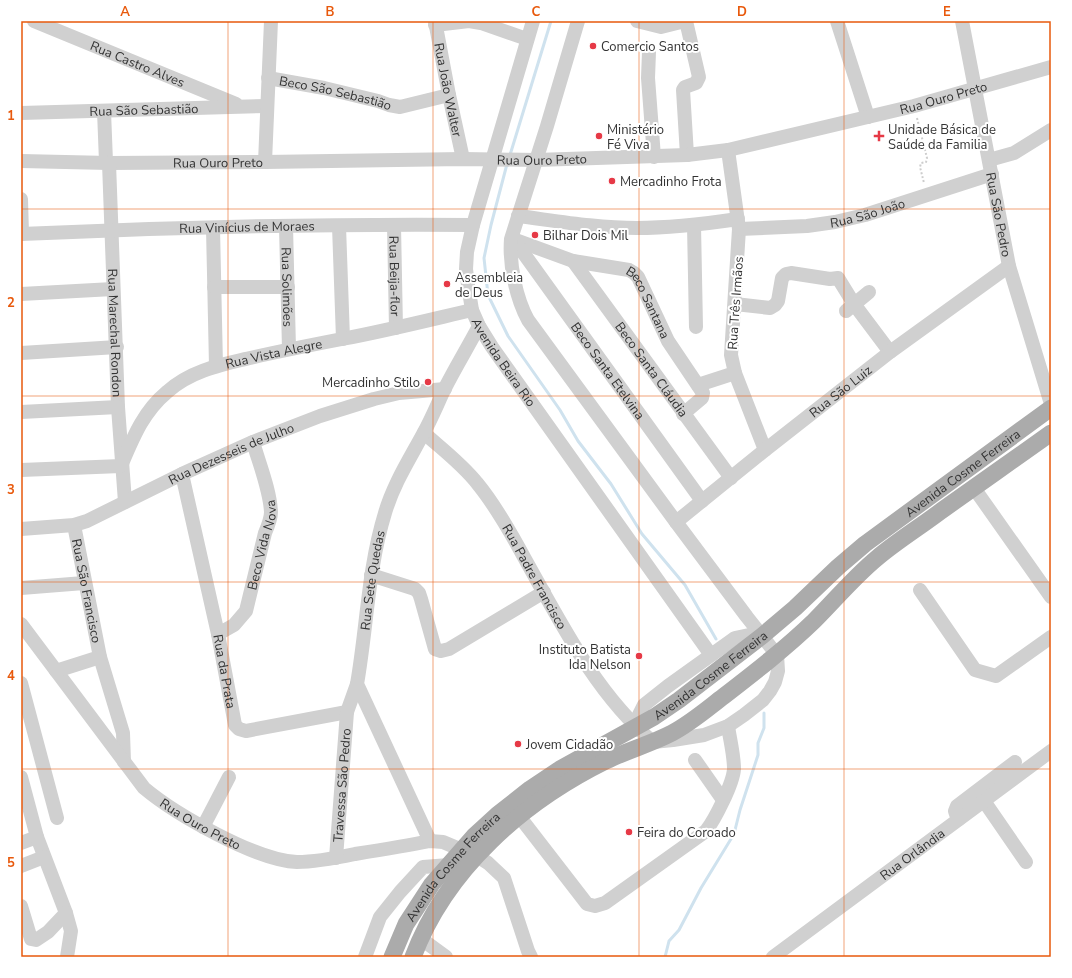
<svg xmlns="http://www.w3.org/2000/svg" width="1072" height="978" viewBox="0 0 1072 978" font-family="'Nunito Sans',sans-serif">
<rect width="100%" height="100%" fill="#fff"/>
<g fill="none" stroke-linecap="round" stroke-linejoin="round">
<g stroke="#cfe2ee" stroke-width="3">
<path d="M510,155l41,-134"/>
<path d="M507,164l-16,61 -7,33 4,37 20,41 52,74 18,31 33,43 31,50 43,51 31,54"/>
<path d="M665,957l4,-16 10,-11 22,-42 33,-54 6,-24 18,-55v-12l6,-15v-15"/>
</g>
<path stroke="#cdcdcd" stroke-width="2" stroke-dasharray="2 2" stroke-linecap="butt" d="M917,118l10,40 -1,4 -5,1 -1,4 4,16"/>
<g stroke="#d0d0d0" stroke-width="14">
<path id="s1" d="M34,21l202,83"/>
<path id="s2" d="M435,21l14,74 14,64"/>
<path id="s3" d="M533,21l-60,204 -6,27 -1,17 2,16 4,25 7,16 13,21 219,308"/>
<path d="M637,21l24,6 24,-6"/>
<path d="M686,21l13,56 -3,6 -11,4 -2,3 4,65"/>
<path d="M837,21l31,96"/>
<path id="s4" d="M962,21l47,245 42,138"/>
<path d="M435,25l34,-4 12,2 46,16"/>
<path d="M649,52l-1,26 6,79"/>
<path id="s5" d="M268,78l56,10 54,13 11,4 11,2 49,-12"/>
<path d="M104,111l2,51"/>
<path id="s6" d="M21,113l246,-7"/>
<path d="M728,150l11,79 -8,126 4,18 30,77"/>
<path d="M989,160l25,-7 37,-23"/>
<path id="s7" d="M21,161l88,2 156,-1 198,-3 73,1 151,-5 41,-5 186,-44 137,-39"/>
<path d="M265,162l6,-141"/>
<path id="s8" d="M109,163l9,244 7,95"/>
<path d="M21,199l1,35"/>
<path d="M518,216c39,5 79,12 119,12 33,0 67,-4 101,-9"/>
<path id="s9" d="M394,225l2,103"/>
<path d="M694,225l2,102"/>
<path id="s10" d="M286,226l3,123"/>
<path d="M339,226l4,113"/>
<path d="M213,228l3,138"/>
<path id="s11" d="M739,229l68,-3 28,-4 30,-7 127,-41"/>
<path id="s12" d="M21,234c151,-7 302,-10 452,-9"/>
<path id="s13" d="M513,239l60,22 56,9 5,3 4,4 30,64 35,52 -1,5 -19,16"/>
<path id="s14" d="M514,240l188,261"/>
<path id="s15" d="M573,261l158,217"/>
<path d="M214,287h74"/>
<path d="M21,294l92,-5"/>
<path d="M735,304l35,4 5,-3 3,-4 4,-23 4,-4 5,-1 39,6 8,-1 16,26 36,48"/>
<path d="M846,311l23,-19"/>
<path d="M21,353l96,-6"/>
<path d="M698,385l37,-12"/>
<path d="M21,412l97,-5"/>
<path id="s16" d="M424,433c18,16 38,31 53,50 19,23 34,50 48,76 36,64 71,135 128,183l20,-2 31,-5 24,-9 16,-11 19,-15 7,-9 5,-9 3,-11 -1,-16 -30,-38 -71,-95 -148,-202c-12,-22 -19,-56 -17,-81l36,-113 31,-105"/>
<path id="s17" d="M21,470l100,-4c12,-28 22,-54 46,-74 23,-21 53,-27 83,-34 30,-7 61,-13 92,-19 43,-8 87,-19 130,-29"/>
<path id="s18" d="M182,474l36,160 17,91 4,4 7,2 101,-19 10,-28"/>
<path d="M974,488l77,109"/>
<path id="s19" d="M676,522l89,-72 125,-98 119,-86"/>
<path id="s20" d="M74,525l26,132 23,76 1,29"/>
<path id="s21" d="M21,529l53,-4 13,-4 95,-47 71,-32 67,-26 54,-17 25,-6 46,-4"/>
<path d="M371,575l44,14 4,4 2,6 14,50 6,2 8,-2 95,-57"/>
<path d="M21,588l63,-5"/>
<path d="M920,590l55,80 21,6 55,-39"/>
<path id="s22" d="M21,624l123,164c31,26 113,73 153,74 19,0 39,-4 58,-8 25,-4 50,-8 75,-13l13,1 19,8"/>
<path id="s23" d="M218,634l16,-9 12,-14 19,-78c3,-7 6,-14 6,-21 -1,-22 -12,-49 -18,-70"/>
<path d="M56,671l44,-14"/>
<path d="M21,683l36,135"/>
<path d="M635,728l3,-11 6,-12 24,-19 67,-48 14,-3 13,1"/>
<path d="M695,760l28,40"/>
<path d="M21,777l16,60 -16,6"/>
<path d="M984,801l42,61"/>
<path d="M519,816l68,88 8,2 10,-3 101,-72c9,-12 27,-47 28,-62 0,-14 -4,-29 -6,-43"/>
<path d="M959,819l-3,-5 -1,-3 2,-5 58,-44"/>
<path d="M203,827l26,-50"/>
<path d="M37,837l29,76 5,18 -4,26"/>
<path id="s24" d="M430,841l-73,-157c10,-57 11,-116 28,-171 8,-28 24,-53 38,-79 8,-14 14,-29 21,-44 11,-22 24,-43 35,-64"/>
<path d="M477,856l11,7 16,15 24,73 3,6"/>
<path id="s25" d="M336,858l11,-146"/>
<path d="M21,866l23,-9"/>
<path d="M21,906l10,33 5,1 12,-8 18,-19"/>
<path d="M420,938l26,19"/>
<path d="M365,957l15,-40 20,-25 23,-25 26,-2"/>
<path id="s26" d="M773,957l278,-206"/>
</g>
<g stroke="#ababab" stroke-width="17">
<path id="s27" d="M392,957l14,-33 26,-40 42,-48 23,-21 33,-26 30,-20 94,-52 25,-17 83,-64 33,-28 43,-41 27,-23 186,-136"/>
<path d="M413,957c33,-88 110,-155 193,-196 22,-11 45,-17 66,-28 19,-10 35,-24 52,-37 31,-24 62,-48 90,-75 21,-21 40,-44 63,-63 20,-17 43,-31 64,-47 37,-26 73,-52 110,-78"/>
</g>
</g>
<path fill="none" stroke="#e8590c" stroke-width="1" stroke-opacity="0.55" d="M228,21v936M433,21v936M639,21v936M844,21v936M21,209h1030M21,396h1030M21,582h1030M21,769h1030"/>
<g fill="#e63946" stroke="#fff" stroke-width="1.5">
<circle cx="593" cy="46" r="4"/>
<circle cx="599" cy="136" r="4"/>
<path d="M877 130h4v4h4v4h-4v4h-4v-4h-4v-4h4z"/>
<circle cx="612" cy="181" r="4"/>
<circle cx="535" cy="235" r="4"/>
<circle cx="447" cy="284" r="4"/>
<circle cx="428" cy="382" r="4"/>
<circle cx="639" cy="656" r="4"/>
<circle cx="518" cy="744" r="4"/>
<circle cx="629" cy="832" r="4"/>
</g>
<g text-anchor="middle" stroke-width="4" stroke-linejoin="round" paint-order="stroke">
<g font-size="13" fill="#333" stroke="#fff" text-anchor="start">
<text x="601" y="51">Comercio Santos</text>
<text x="607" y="134">Ministério<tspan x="607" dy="15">Fé Viva</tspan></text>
<text x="888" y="134">Unidade Básica de<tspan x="888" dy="15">Saúde da Familia</tspan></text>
<text x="620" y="186">Mercadinho Frota</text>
<text x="543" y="240">Bilhar Dois Mil</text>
<text x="455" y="282">Assembleia<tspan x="455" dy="15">de Deus</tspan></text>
<text x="420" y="387" text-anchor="end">Mercadinho Stilo</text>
<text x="631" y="654" text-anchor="end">Instituto Batista<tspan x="631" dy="15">Ida Nelson</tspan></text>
<text x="526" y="749">Jovem Cidadão</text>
<text x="637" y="837">Feira do Coroado</text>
</g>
<g font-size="13" fill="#333" stroke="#fff">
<text dy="5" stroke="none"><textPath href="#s1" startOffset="112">Rua Castro Alves</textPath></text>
<text dy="5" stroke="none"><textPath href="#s2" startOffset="70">Rua João Walter</textPath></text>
<text dy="5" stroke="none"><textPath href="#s5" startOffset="69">Beco São Sebastião</textPath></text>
<text dy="5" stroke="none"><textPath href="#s7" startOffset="929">Rua Ouro Preto</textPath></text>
<text dy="5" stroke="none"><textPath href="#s6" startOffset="123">Rua São Sebastião</textPath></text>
<text dy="5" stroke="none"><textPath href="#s7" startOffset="521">Rua Ouro Preto</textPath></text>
<text dy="5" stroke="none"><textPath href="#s7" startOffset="197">Rua Ouro Preto</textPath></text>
<text dy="5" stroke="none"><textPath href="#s11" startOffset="130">Rua São João</textPath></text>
<text dy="5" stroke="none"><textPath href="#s4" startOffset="197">Rua São Pedro</textPath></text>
<text dy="5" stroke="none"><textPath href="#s12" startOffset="226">Rua Vinícius de Moraes</textPath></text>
<text dy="5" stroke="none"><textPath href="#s9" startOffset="51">Rua Beija-flor</textPath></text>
<text dy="5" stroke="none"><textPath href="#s10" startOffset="61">Rua Solimões</textPath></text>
<text transform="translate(735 303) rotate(-86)" y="5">Rua Três Irmãos</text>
<text dy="5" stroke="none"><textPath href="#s13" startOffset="159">Beco Santana</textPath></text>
<text dy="5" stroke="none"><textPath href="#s8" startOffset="170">Rua Marechal Rondon</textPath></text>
<text dy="5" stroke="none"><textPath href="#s17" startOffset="303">Rua Vista Alegre</textPath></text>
<text dy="5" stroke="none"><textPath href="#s3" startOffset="360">Avenida Beira Rio</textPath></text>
<text dy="5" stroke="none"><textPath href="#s14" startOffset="161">Beco Santa Etelvina</textPath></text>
<text dy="5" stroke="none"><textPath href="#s15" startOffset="134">Beco Santa Cláudia</textPath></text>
<text dy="5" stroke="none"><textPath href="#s19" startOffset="210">Rua São Luiz</textPath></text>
<text dy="5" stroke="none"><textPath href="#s21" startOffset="226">Rua Dezesseis de Julho</textPath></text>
<text dy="5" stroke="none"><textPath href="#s27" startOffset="758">Avenida Cosme Ferreira</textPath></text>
<text dy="5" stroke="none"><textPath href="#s23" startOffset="105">Beco Vida Nova</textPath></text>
<text dy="5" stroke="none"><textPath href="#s16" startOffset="183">Rua Padre Francisco</textPath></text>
<text dy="5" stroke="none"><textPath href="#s24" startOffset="278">Rua Sete Quedas</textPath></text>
<text dy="5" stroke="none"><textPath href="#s20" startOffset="67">Rua São Francisco</textPath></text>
<text dy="5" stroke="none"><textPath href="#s18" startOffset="202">Rua da Prata</textPath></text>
<text dy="5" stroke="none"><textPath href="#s27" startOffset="434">Avenida Cosme Ferreira</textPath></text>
<text dy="5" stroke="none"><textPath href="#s25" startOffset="73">Travessa São Pedro</textPath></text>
<text dy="5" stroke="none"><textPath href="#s22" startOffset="272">Rua Ouro Preto</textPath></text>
<text dy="5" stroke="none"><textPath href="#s26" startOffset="173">Rua Orlândia</textPath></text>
<text dy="5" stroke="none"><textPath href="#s27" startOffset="110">Avenida Cosme Ferreira</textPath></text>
</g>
</g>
<rect width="1072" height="978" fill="none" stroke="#ffffff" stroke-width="44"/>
<rect x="22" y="22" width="1028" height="934" fill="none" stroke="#e8590c" stroke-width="1.5"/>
<g font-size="13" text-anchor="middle" font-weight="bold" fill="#e8590c">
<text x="125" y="16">A</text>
<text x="330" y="16">B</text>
<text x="536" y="16">C</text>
<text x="742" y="16">D</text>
<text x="947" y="16">E</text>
<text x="11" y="120">1</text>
<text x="11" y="307">2</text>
<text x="11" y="494">3</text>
<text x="11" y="680">4</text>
<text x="11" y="867">5</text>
</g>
</svg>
